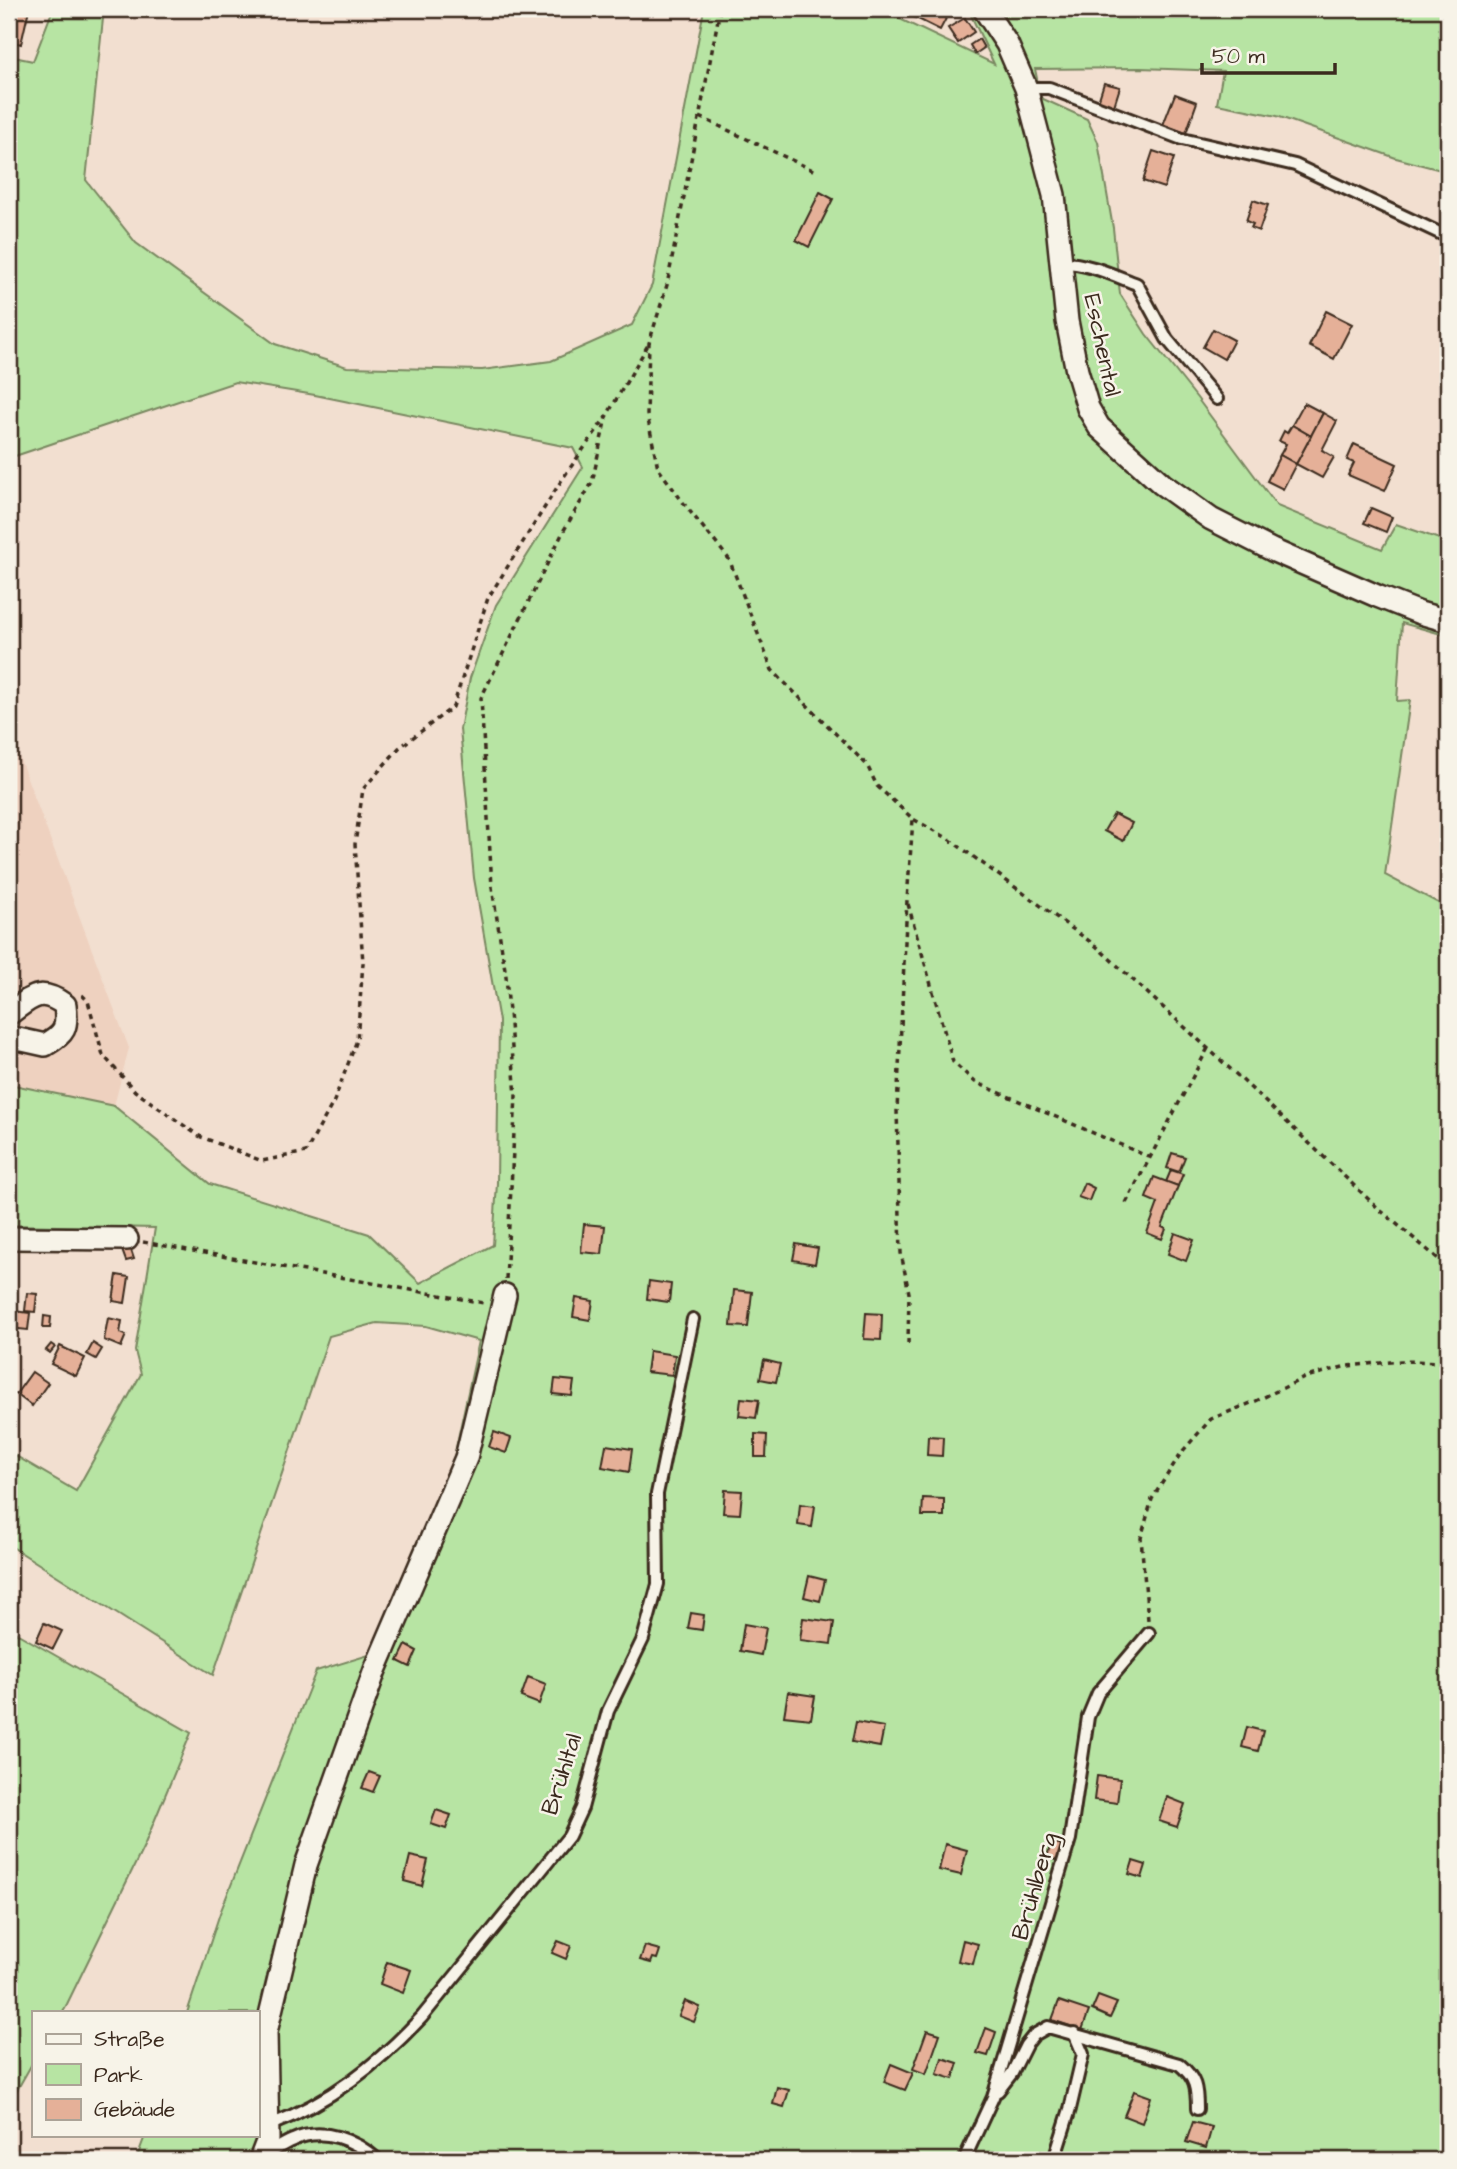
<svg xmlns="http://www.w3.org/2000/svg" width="1457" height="2169" viewBox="0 0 1457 2169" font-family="'Architects Daughter',sans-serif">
<rect width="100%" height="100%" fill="#f2dfd0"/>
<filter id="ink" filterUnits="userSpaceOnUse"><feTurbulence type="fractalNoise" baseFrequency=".0143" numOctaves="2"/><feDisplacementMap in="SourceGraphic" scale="14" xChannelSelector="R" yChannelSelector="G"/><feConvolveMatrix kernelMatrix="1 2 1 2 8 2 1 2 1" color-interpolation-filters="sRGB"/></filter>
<g filter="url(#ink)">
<path fill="#eed1bf" d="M9,730l120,318 -15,58 -105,-22z"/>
<g fill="#b7e4a3" stroke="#798760" stroke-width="2">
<path d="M53,9h51l-18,171 50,63 139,101 72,23 135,3 69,-9 81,-36 20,-40 52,-276h175l115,55 -26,-55h480v163l-52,-14 -119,-42 -60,-12 6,-33 -83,-3 -105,1 6,29 46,21 11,23 15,86 7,66 26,40 51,64 80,108 105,43 14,-25 52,18v94l-46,-13 -5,78 13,-1 -25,175 63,33v1252h-1312l9,-24h112v-123h-70l33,-100 96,-242 53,-16 85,-198 25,-116 -53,-15 -49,-3 -48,13 -116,339 -204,-130v-93l67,39 65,-117 -6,-23 20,-123 -146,-3v-141l105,22 96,78 159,50 51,49 73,-38 4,-62 2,-162 -25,-143 -14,-149 10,-51 26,-73 87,-138 -10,-19 -258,-53 -80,-13 -226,76v-402l24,5z"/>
<path d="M11,1630l180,103 -47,113 -77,158 -5,9h-29v49l-24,42v-468z"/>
</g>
<g fill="#e5b098" stroke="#3b2a1e" stroke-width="2">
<path d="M9,9h20l-8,35 -12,-3z"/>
<path d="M911,9h40l-11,21 -32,-16z"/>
<path d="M965,18l9,14 -16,11 -10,-15z"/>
<path d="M979,39l5,9 -9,6 -5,-9z"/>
<path d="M1104,83l16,4 -6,19 -16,-4z"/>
<path d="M1175,94l22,8 -11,31 -23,-8z"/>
<path d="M1153,151l21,7 -10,30 -21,-7z"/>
<path d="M820,192l13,7 -24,48 -13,-7z"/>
<path d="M1253,200l15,5 -9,26 -8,-3 2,-4 -7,-3z"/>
<path d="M1326,311l26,13 -18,35 -25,-13z"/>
<path d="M1213,329l21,11 -10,19 -21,-12z"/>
<path d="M1304,403l19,10 -12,23 -19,-11z"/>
<path d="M1323,413l14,8 -15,29 12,7 -12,21 -26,-14z"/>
<path d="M1292,425l19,11 -15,28 -16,-9 6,-11 -7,-3 5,-10 3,2z"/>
<path d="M1354,444l43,20 -12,27 -37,-16 6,-12 -7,-3z"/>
<path d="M1280,455l16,9 -13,25 -16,-8z"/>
<path d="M1371,508l21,9 -6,15 -22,-9z"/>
<path d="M1114,814l18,9 -9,18 -19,-10z"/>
<path d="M1172,1153l13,4 -6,15 -12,-4z"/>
<path d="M1171,1170l12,4 -5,12 -12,-4z"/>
<path d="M1154,1177l24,9 -16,41 4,2 -4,10 -15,-6 11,-30 -12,-5z"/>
<path d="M1084,1183l10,5 -5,13 -11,-4z"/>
<path d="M584,1224l21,2 -3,28 -21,-2z"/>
<path d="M1175,1233l19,7 -8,21 -18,-7z"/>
<path d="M796,1244l22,4 -3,16 -22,-4z"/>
<path d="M130,1247l4,12 -8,2 -4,-11z"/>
<path d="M117,1275l12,2 -4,26 -12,-2z"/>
<path d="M649,1281l22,3 -2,18 -22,-3z"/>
<path d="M734,1290l18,2 -4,35 -17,-1z"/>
<path d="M27,1293l10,1 -2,18 -10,-1z"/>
<path d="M576,1298l17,3 -3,19 -17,-3z"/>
<path d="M14,1311l16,2 -2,17 -19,-2 1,-10h3z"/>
<path d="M866,1313l16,1 -1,26 -17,-1z"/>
<path d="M44,1316l7,1 -1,11h-7z"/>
<path d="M108,1318l14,3 -2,12 6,2 -5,12 -17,-7z"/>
<path d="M93,1343l9,6 -6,10 -9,-5z"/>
<path d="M51,1344l4,3 -5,6 -4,-3z"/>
<path d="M60,1346l25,12 -9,18 -25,-12z"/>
<path d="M649,1351l26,4 -3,20 -26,-3z"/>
<path d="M764,1360l16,4 -4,18 -16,-3z"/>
<path d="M32,1372l16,11 -16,23 -16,-12z"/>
<path d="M555,1379l19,2 -2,15 -19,-2z"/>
<path d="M741,1398l18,2 -3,18 -17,-2z"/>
<path d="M494,1432l17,6 -5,15 -17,-6z"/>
<path d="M755,1434l12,1 -1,22h-11z"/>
<path d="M928,1436l15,1 -1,19 -15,-1z"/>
<path d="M606,1445l26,4 -3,23 -27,-5z"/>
<path d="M725,1490l17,1 -2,23 -17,-1z"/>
<path d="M923,1498l21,1v17h-22z"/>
<path d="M800,1504l15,2 -3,21 -14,-2z"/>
<path d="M809,1576l16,4 -5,21 -16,-4z"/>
<path d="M691,1613l13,2 -2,15 -14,-2z"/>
<path d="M803,1618l31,4 -3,22 -31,-4z"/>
<path d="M44,1623l18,8 -9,18 -17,-8z"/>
<path d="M744,1624l22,4 -5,27 -21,-4z"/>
<path d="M406,1645l11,6 -7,16 -12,-6z"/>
<path d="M528,1677l18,7 -7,20 -18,-7z"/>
<path d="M788,1692l27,4 -4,23 -27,-3z"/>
<path d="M856,1722l28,5 -4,20 -28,-5z"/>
<path d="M1247,1727l16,4 -5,20 -16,-4z"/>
<path d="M369,1772l11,4 -7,16 -11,-4z"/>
<path d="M1097,1776l23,3 -3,24 -23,-3z"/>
<path d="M1167,1797l18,7 -8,23 -18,-6z"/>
<path d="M436,1810l15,5 -5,14 -15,-5z"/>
<path d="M1051,1842l12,3 -3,16 -13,-3z"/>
<path d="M945,1844l22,6 -6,25 -22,-5z"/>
<path d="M410,1856l18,4 -6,26 -18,-5z"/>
<path d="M1133,1861l13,4 -4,13 -13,-4z"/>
<path d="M963,1940l15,4 -5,20 -15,-3z"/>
<path d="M558,1941l13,5 -5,13 -14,-6z"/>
<path d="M645,1946l15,4 -3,9 -4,-1 -2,5 -11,-3z"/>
<path d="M387,1962l24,8 -8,23 -23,-9z"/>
<path d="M1098,1996l19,7 -7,15 -18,-8z"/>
<path d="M685,2001l15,6 -6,15 -15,-6z"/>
<path d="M1059,2001l30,10 -7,19 -30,-10z"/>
<path d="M986,2028l10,4 -8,24 -11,-3z"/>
<path d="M927,2030l13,4 -14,40 -13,-5z"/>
<path d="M942,2058l16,5 -5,16 -16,-5z"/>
<path d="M891,2064l22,9 -8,17 -21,-8z"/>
<path d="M777,2087l12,3 -5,17 -11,-3z"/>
<path d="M1134,2091l17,6 -9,26 -18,-7z"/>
<path d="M1193,2122l19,5 -6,21 -20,-6z"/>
<path d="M1039,2151l9,3 -3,6h-9z"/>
</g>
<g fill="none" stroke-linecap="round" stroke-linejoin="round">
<g stroke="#3b2a1e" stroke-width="16">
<g id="lane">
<path d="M1026,88h23l133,51 113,26 153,72"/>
<path d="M1063,263c25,0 50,12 74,21l30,55 50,60"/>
<path d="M998,2091l14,-18 14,-28 8,-10 14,-8 131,37c17,14 18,24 18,45"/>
<path d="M268,2126c62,-24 109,-61 154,-109l147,-181 13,-28 26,-97 35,-72 15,-55 -1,-90 36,-175"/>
<path d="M264,2156c9,-5 19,-12 29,-16 30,-14 62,0 85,20"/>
<path d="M964,2160l29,-63 77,-258 18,-122 10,-24 51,-60"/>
<path d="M1054,2160l16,-51 13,-55 -9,-21"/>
</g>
</g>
<g stroke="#3b2a1e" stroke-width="26">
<g id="street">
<path d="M984,9l23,35 19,44 28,107 13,126 10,50 11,37 11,19 63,57 49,35 61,31 105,46 43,17 28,8"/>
<path d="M9,1014c22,-16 30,-28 56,-9 3,23 0,29 -20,40l-36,-8"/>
<path d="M9,1238l118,1"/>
<path d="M260,2160l8,-21 -2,-107 40,-167 69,-195 91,-212 39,-163"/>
</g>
</g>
<g stroke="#3b2a1e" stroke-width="3.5" stroke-dasharray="5 5" stroke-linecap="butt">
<path d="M720,9l-53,276 -18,58 -2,72 11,53 30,41 41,50 43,111 95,95 10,21 36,33 36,20 147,107 142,130 142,134 68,57"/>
<path d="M700,117l115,54"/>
<path d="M908,904l45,158 22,20 174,75"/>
<path d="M82,995l6,6 15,54 32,36 64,45 63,25 44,-9 28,-51 23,-61 6,-77 -8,-119 8,-55 36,-41 54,-41 35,-109 75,-120 43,-61"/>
<path d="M1126,1203l82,-155"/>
<path d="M143,1242l341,61"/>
<path d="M506,1279l10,-183 -10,-120 -14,-89 -11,-189 83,-168 28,-47 14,-66 42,-72"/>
<path d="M908,1344l1,-51 -8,-40 -4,-143 10,-210 6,-81"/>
<path d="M1148,1620l-7,-82 11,-39 29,-46 30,-34 45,-18 50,-24 41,-11 54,-5 47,1"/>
</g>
<use href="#lane" stroke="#f7f3e8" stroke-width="10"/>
<use href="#street" stroke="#f7f3e8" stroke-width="21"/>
</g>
</g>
<g text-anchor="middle" stroke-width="5" stroke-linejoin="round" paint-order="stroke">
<g font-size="24" fill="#3b2a1e" stroke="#f7f3e8">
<text transform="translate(1103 345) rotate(78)" y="8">Eschental</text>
<text transform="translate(561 1774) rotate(-72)" y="8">Brühltal</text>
<text transform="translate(1034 1886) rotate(-74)" y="8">Brühlberg</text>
</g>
</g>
<rect width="1457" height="2169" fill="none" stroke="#f7f3e8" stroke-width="35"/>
<rect x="18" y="18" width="1422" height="2134" fill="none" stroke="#3b2a1e" stroke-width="2.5" filter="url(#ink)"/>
<rect x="32" y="2011" width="228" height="126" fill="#f7f3e8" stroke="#aca397" stroke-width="2"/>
<rect x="46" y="2034" width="35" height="10" fill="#f7f3e8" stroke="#aca397" stroke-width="2"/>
<text x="94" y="2046" font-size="21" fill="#3b2a1e">Straße</text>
<rect x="46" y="2064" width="35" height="21" fill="#b7e4a3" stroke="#aca397" stroke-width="2"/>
<text x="94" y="2082" font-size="21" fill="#3b2a1e">Park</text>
<rect x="46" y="2099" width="35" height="21" fill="#e5b098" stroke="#aca397" stroke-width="2"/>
<text x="94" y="2116" font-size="21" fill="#3b2a1e">Gebäude</text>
<path d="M1202 63v10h133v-10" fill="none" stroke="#3b2a1e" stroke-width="3.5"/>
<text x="1212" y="63" font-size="21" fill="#3b2a1e" stroke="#f7f3e8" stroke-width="5" paint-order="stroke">50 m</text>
</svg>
